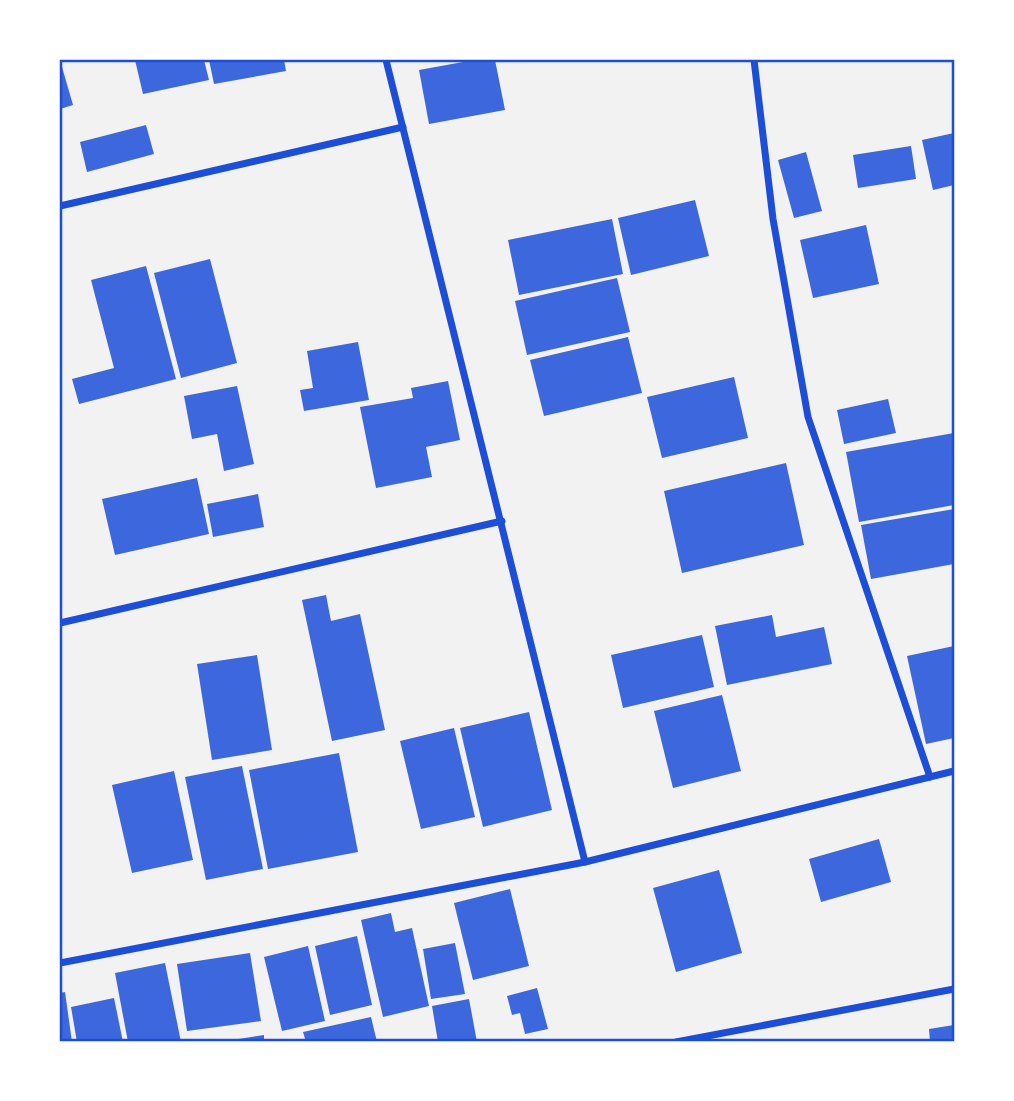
<svg xmlns="http://www.w3.org/2000/svg" width="1014" height="1101" viewBox="0 0 1014 1101" font-family="Ubuntu,sans-serif">
<rect width="100%" height="100%" fill="#f2f2f2"/>
<g fill="#3d67dc">
<path d="M60,60l13,45 -13,4z"/>
<path d="M135,60h69l5,20 -66,14z"/>
<path d="M209,60h75l2,11 -72,13z"/>
<path d="M474,60h21l10,50 -76,14 -10,-54z"/>
<path d="M146,125l8,29 -67,18 -7,-30z"/>
<path d="M954,133v52l-21,5 -11,-50z"/>
<path d="M911,146l5,33 -58,9 -5,-33z"/>
<path d="M806,152l16,59 -28,7 -16,-58z"/>
<path d="M695,200l14,56 -78,19 -13,-57z"/>
<path d="M612,219l11,55 -104,21 -11,-55z"/>
<path d="M866,225l13,59 -66,14 -13,-58z"/>
<path d="M210,259l27,104 -56,15 -27,-105z"/>
<path d="M146,266l30,113 -97,25 -7,-25 42,-11 -23,-88z"/>
<path d="M617,278l13,54 -103,23 -12,-54z"/>
<path d="M628,337l14,56 -98,23 -14,-56z"/>
<path d="M358,342l11,58 -65,11 -4,-21 13,-2 -6,-37z"/>
<path d="M734,377l14,61 -86,20 -15,-61z"/>
<path d="M448,381l12,59 -34,7 6,30 -56,11 -16,-81 53,-9 -2,-10z"/>
<path d="M237,386l17,78 -30,7 -7,-37 -25,5 -8,-43z"/>
<path d="M888,399l8,34 -52,11 -7,-34z"/>
<path d="M954,433v72l-95,17 -13,-70z"/>
<path d="M786,463l18,82 -122,28 -18,-82z"/>
<path d="M197,478l12,56 -94,21 -13,-56z"/>
<path d="M258,494l6,33 -51,10 -6,-33z"/>
<path d="M954,509v55l-83,15 -10,-54z"/>
<path d="M326,595l5,26 29,-7 25,116 -53,11 -30,-141z"/>
<path d="M772,615l4,22 48,-10 8,37 -105,21 -12,-59z"/>
<path d="M702,635l12,52 -91,21 -12,-53z"/>
<path d="M954,646v92l-28,6 -19,-88z"/>
<path d="M257,655l15,95 -60,10 -15,-96z"/>
<path d="M722,695l19,76 -68,17 -19,-77z"/>
<path d="M529,712l23,98 -69,17 -23,-99z"/>
<path d="M454,728l21,89 -54,12 -21,-88z"/>
<path d="M339,753l19,99 -90,17 -19,-99z"/>
<path d="M242,766l21,103 -57,11 -21,-103z"/>
<path d="M174,771l19,89 -61,13 -20,-88z"/>
<path d="M879,839l12,43 -70,20 -12,-43z"/>
<path d="M719,870l23,83 -66,19 -23,-84z"/>
<path d="M510,889l19,77 -56,14 -19,-77z"/>
<path d="M391,913l4,19 17,-4 17,78 -46,11 -22,-97z"/>
<path d="M357,936l15,69 -42,10 -15,-69z"/>
<path d="M455,943l10,51 -34,5 -8,-50z"/>
<path d="M308,946l17,75 -43,10 -18,-74z"/>
<path d="M250,953l11,68 -74,10 -10,-67z"/>
<path d="M165,963l16,79h-53l-13,-69z"/>
<path d="M537,988l11,41 -23,5 -5,-21 -8,2 -5,-19z"/>
<path d="M65,992l7,50h-12v-49z"/>
<path d="M114,998l9,44h-46l-6,-35z"/>
<path d="M469,999l8,43h-39l-6,-36z"/>
<path d="M371,1017l6,25h-71l-3,-10z"/>
<path d="M954,1025v17h-24l-1,-13z"/>
<path d="M264,1035v7h-32v-2z"/>
</g>
<g fill="none" stroke-linecap="round" stroke-linejoin="round">
<g stroke="#1d4ed8" stroke-width="7">
<path d="M386,60l199,802"/>
<path d="M754,60l19,159 35,198 122,360"/>
<path d="M60,206l343,-79"/>
<path d="M60,623l442,-102"/>
<path d="M60,963l525,-101 369,-91"/>
<path d="M676,1042l278,-53"/>
</g>
</g>
<rect width="1014" height="1101" fill="none" stroke="#ffffff" stroke-width="122"/>
<rect x="61" y="61" width="892" height="979" fill="none" stroke="#1d4ed8" stroke-width="2.5"/>
</svg>
